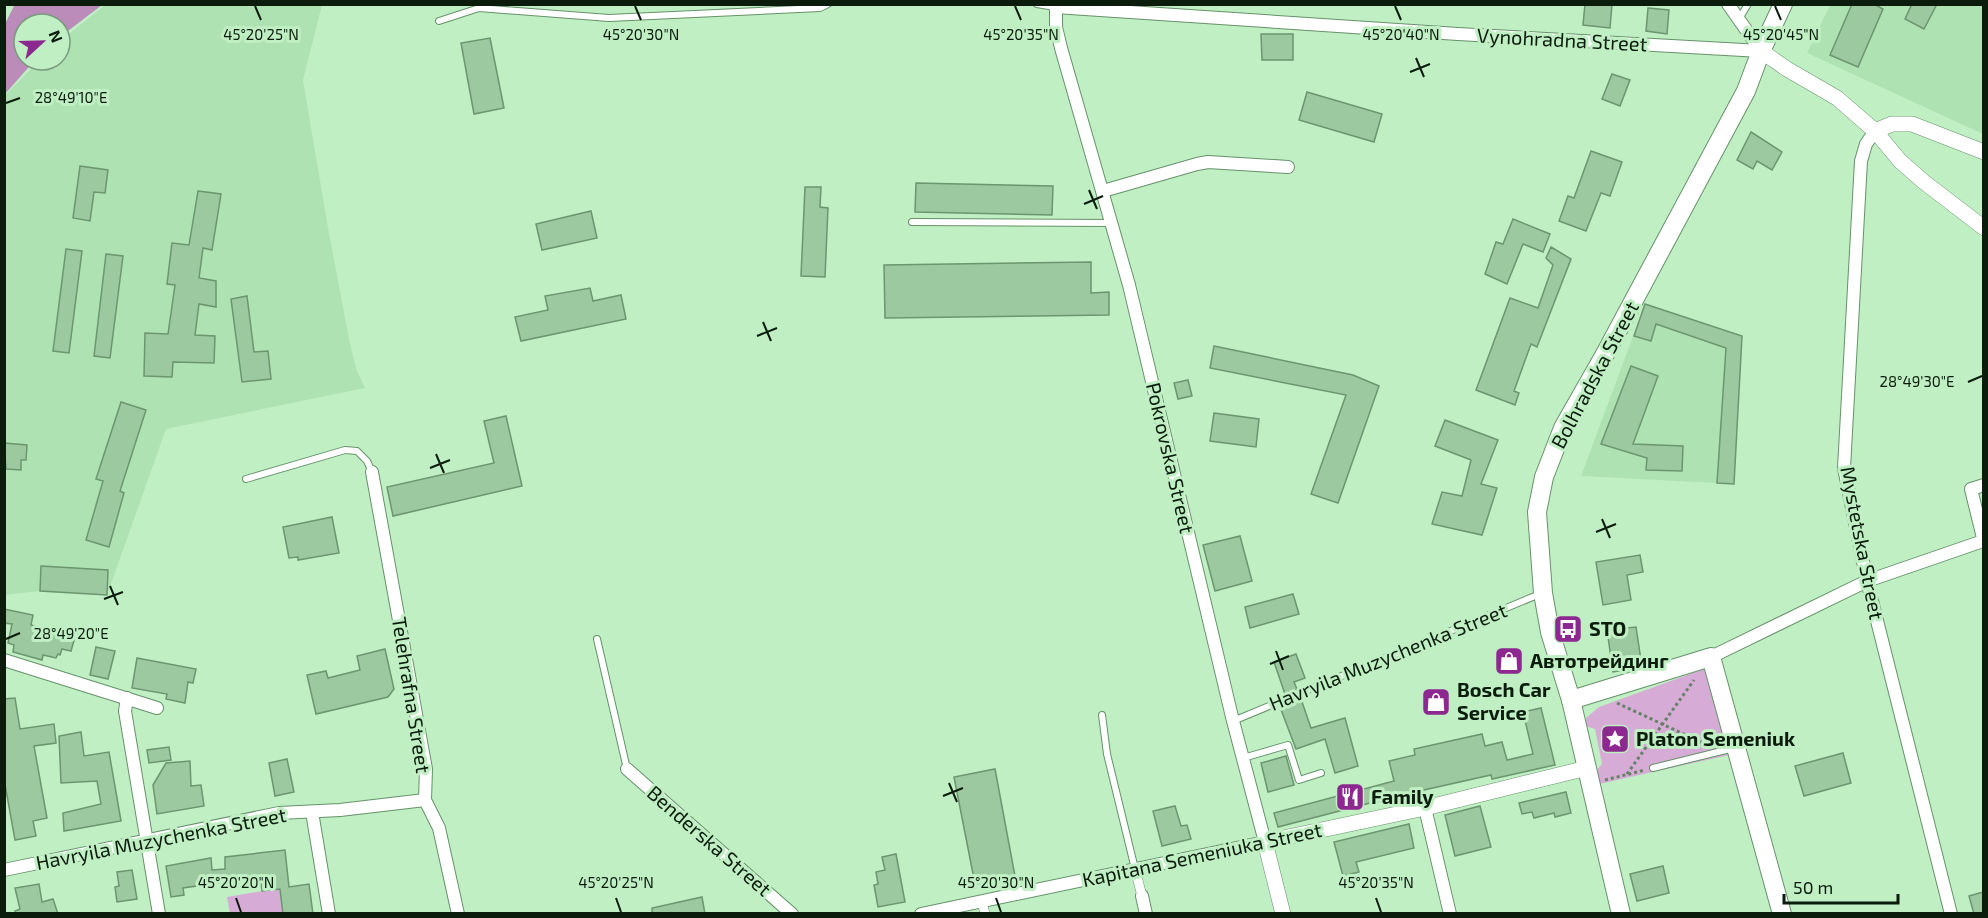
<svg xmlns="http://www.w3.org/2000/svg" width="1988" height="918" viewBox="0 0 1988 918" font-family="'Exo 2',sans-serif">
<rect width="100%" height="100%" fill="#c0efc4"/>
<g fill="#afe2b3">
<path d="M105,5h217l-19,75 25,148 22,116 7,27 8,17 -199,41 -59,166 -67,-4 -35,4v-500l35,-35h20v-19z"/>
<path d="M1830,5h153v129l-176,-81z"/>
<path d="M1645,304l97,32 -8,148 -153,-8z"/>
</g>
<g fill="#d6abd5">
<path d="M1704,669l25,86 -130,29 -3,-13 6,-7 -7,-35 -9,-3v-8l13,-11z"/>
<path d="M280,888l3,25h-53l-3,-16z"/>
</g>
<path fill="#bb8bba" d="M15,4l87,1 -42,32v-13h-36v36h11l-30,34v-70z"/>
<g fill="#9cc99f" stroke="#6b966f" stroke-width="1.5">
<path d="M1585,4h27l-2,24 -27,-3z"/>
<path d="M1852,4h22l9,5 -25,58 -28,-12z"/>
<path d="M1912,4h25l-13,25 -19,-10z"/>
<path d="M1648,8l21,2 -2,24 -21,-3z"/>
<path d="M1261,34h32v26h-31z"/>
<path d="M490,38l14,70 -30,6 -13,-71z"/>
<path d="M1612,74l18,6 -10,26 -18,-7z"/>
<path d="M1307,92l75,22 -8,28 -75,-22z"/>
<path d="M1751,132l31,20 -10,18 -15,-9 -4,8 -16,-9z"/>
<path d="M1591,151l31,11 -12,34 -9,-3 -15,38 -27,-10 9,-25 6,2z"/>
<path d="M80,166l28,4 -3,23 -11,-1 -4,29 -17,-3z"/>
<path d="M916,183l137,3 -1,29 -137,-3z"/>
<path d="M805,187h16l-1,20 8,1 -3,69 -24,-1z"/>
<path d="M198,191l23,3 -9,56 -9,-2 -4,30 17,3v26l-17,-3 -4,31 20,1 -1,27 -41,-1 -1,15 -28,-1 1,-43 23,1 7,-49 -8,-1 5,-41 17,2z"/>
<path d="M591,211l6,27 -55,12 -6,-26z"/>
<path d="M1513,219l37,15 -7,18 -20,-8 -16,40 -22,-10 11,-32 7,2z"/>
<path d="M1551,247l20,12 -34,88 -6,-3 -17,47 5,2 -4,12 -39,-15 34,-92 28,10 15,-43 -7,-7z"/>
<path d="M66,249l16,2 -13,102 -16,-2z"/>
<path d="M106,254l17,2 -13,102 -16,-2z"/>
<path d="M1091,262v31l18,-1v23l-224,3 -1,-53z"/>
<path d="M590,288l3,13 28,-6 5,24 -105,22 -6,-24 33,-7 -3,-14z"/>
<path d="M247,296l7,56 14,-1 3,28 -29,3 -11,-83z"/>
<path d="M1645,304l97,32 -8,148 -17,-1 9,-135 -70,-24 -5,17 -17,-5z"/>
<path d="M1214,346l139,29 26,11 -41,117 -27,-9 35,-99 -136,-27z"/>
<path d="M1631,366l27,10 -25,68 50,2 -1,25 -36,-1 1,-12 -46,-14z"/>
<path d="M1188,380l4,16 -14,3 -4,-16z"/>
<path d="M121,402l25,8 -26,81 4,2 -15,54 -23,-7 17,-59 -7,-2z"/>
<path d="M1214,413l45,6 -3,28 -46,-6z"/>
<path d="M506,416l16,70 -129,30 -6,-29 107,-24 -10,-42z"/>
<path d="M1445,420l53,20 -17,44 16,4 -15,47 -50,-11 10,-32 20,4 9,-36 -36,-14z"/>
<path d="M4,443l23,2 -1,15h-5v10l-15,-1z"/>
<path d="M332,517l7,36 -41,7v-3l-9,1 -6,-31z"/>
<path d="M1240,536l12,45 -37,10 -12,-46z"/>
<path d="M1640,555l3,17 -16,3 4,25 -28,5 -7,-43z"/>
<path d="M41,566l67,4 -1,25 -67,-4z"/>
<path d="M1293,594l6,20 -49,14 -5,-21z"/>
<path d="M4,609l29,6 -2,10 44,12 -4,14 -9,-2 -2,6 -2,-1 -2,4 -13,-3 -1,5 -29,-8 1,-7 -6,-2 4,-19 -8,-1z"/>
<path d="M1636,627l6,40 -29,5 -6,-42z"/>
<path d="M96,647l19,4 -7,28 -18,-4z"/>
<path d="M385,649l9,40 -6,8 -72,17 -9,-39 19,-4 2,7 32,-8 -3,-14z"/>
<path d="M1296,654l9,24 -11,4 3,7 -12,5 -11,-32z"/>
<path d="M137,658l59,11 -3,14 -5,-1 -3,21 -19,-4 1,-5 -35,-6z"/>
<path d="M15,698l5,31 34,-5 2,19 -22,3 13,72 -14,3 3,15 -21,4 -11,-61v-80z"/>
<path d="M1301,699l10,29 34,-10 13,48 -23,7 -10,-34 -29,10 -16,-42z"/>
<path d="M1541,708l14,57 -63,14 -1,-4 -94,21 -119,31 -4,-14 120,-32 -5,-20 26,-6 -1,-6 68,-15 3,12 17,-4 5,18 26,-6 -10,-42z"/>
<path d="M81,732l3,24 25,-4 12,69 -57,10 -1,-18 38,-9 -4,-23 -36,2 -2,-47z"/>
<path d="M169,747l2,13 -22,3 -2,-13z"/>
<path d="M1843,753l8,30 -47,13 -9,-30z"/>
<path d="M1286,756l8,29 -26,7 -7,-29z"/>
<path d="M287,759l7,33 -19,4 -6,-33z"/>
<path d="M190,761l1,25 10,-1 3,21 -47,8 -4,-29 13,-22z"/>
<path d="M995,769l20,107 -40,8 -21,-107z"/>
<path d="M1566,792l5,21 -16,4 -1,-4 -20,5 -2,-6 -10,2 -3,-11z"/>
<path d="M1175,806l6,20 6,-1 4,14 -29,7 -9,-35z"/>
<path d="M1480,806l11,41 -36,9 -10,-41z"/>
<path d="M1409,824l5,24 -58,14 3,10 -16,4 -9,-34z"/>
<path d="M285,850l4,37 20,-3 4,30h-30l-3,-25 -18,2 -1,-8 -7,1v-6l-71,10 1,7 -13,2 -5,-31 45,-8 1,12 13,-1v-12z"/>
<path d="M896,854l9,48 -27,5 -4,-22 4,-1 -2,-12 9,-2 -3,-13z"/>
<path d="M1663,866l6,27 -32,8 -7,-27z"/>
<path d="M132,870l5,29 -20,3 -2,-15 4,-1 -2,-14z"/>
<path d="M39,884l3,18 11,-3 5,15h-43v-3l5,-2 -5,-21z"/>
<path d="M1983,892v22h-9l-5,-18z"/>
<path d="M702,897l3,17h-53v-6z"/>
</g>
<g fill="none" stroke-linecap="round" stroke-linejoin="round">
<g stroke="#66926a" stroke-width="8">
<g id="service">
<path d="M1037,4l18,3"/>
<path d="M1739,19l9,-15"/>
<path d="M439,21l40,-13 130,10 211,-10 8,-4"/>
<path d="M912,222l200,1"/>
<path d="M246,479l99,-29 12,1 10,10 5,11"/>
<path d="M597,639l30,130"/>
<path d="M1102,715l5,39 28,115"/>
<path d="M1233,721l307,-127"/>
<path d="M1243,758l45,-13 11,35 22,-7"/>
<path d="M1653,768l81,-20"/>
</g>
</g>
<g stroke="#66926a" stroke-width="10">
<g id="pedestrian">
<path d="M1135,869l7,27"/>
<path d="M982,901l3,13"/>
</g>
</g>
<g stroke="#66926a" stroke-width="14">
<g id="minor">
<path d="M1728,4l33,47"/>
<path d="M1055,7l403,27 303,17"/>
<path d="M1875,131l-9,13 -5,17 -17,307 23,113 84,333"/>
<path d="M1103,191l94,-27 11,-2 80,5"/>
<path d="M372,472l54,297 -1,31 14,28 19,86"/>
<path d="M1984,485l-13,4 13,53"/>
<path d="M1711,657l156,-76 116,-40"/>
<path d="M4,660l153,48"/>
<path d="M127,698l-2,13 34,203"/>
<path d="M627,769l165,145"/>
<path d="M1425,808l25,106"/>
<path d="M312,812l17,102"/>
<path d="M4,870l275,-57 61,-3 85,-10"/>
<path d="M1142,896l4,18"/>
<path d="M921,914l344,-72 -32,-121 -104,-436 -68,-237 -5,-21v-23"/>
</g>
</g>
<g stroke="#66926a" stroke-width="16">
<g id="tertiary">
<path d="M1761,51l26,18 50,29 38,33 25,30 24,21 60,46"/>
<path d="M1875,131l17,-7h20l72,28"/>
<path d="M1283,914l-18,-72 160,-34 162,-40"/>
</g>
</g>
<g stroke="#66926a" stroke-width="20">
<g id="secondary">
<path d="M1571,700l140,-43 71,257"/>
<path d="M1621,914l-50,-214 -21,-68 -7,-39 -6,-81 7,-35 19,-49 41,-72 142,-265 15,-40 22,-47"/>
</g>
</g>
<g stroke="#638266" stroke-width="3" stroke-dasharray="3 3" stroke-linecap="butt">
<path d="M1617,703l88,41"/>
<path d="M1627,774l67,-94"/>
<path d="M1605,780l40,-10"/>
</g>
<use href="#service" stroke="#fff" stroke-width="6"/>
<use href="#pedestrian" stroke="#fff" stroke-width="9"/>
<use href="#minor" stroke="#fff" stroke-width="12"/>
<use href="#tertiary" stroke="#fff" stroke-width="15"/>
<use href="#secondary" stroke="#fff" stroke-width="18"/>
</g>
<path fill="none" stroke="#0b1c0d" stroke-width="2" d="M255,6l6,14M635,6l6,14M1015,6l6,14M1395,6l6,14M1775,6l6,14M1416,58l8,19M1410,72l20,-8M6,103l14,-5M1089,190l8,19M1084,204l19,-8M763,322l8,19M757,336l20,-8M1968,382l14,-6M436,454l8,19M430,468l20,-8M1602,519l8,19M1596,532l20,-8M110,586l8,19M104,599l19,-7M6,639l14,-6M1276,651l7,19M1270,664l19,-8M949,783l8,19M943,796l20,-8M236,898l5,14M616,898l5,14M996,898l5,14M1376,898l5,14"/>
<defs>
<g id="bus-square" transform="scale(1.5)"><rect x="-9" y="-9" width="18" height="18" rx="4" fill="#8c288f" stroke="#c0efc4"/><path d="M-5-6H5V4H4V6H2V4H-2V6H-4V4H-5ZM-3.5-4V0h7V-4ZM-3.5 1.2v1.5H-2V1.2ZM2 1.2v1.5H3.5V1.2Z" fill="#fff"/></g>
<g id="shop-square" transform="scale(1.5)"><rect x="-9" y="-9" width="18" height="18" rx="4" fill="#8c288f" stroke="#c0efc4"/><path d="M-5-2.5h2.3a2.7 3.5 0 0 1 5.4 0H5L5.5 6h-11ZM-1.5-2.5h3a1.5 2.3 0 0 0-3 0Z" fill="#fff"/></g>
<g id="sight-square" transform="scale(1.5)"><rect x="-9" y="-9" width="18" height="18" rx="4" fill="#8c288f" stroke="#c0efc4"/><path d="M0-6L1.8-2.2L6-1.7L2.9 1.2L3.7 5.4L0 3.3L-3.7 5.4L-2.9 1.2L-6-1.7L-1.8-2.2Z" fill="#fff"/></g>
<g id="restaurant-square" transform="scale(1.5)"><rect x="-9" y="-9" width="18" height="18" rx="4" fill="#8c288f" stroke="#c0efc4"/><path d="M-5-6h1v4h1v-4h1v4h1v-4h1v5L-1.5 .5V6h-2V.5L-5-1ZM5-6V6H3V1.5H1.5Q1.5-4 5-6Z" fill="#fff"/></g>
</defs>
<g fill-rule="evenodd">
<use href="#bus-square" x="1568" y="629"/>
<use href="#shop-square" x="1509" y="661"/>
<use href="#shop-square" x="1436" y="702"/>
<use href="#sight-square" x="1615" y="739"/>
<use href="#restaurant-square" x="1350" y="797"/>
</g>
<g text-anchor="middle" stroke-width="6" stroke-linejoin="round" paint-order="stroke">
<g font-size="20" fill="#0b1c0d" stroke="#c0efc4">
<text transform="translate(1562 40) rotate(3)" y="7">Vynohradna Street</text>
<text transform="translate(1595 375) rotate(-62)" y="7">Bolhradska Street</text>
<text transform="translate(1170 458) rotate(77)" y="7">Pokrovska Street</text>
<text transform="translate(1862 543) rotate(79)" y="7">Mystetska Street</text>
<text transform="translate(1388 657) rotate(-22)" y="7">Havryila Muzychenka Street</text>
<text transform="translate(411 695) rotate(81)" y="7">Telehrafna Street</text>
<text transform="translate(161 839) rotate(-11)" y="7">Havryila Muzychenka Street</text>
<text transform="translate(709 841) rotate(41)" y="7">Benderska Street</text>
<text transform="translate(1202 855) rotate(-12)" y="7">Kapitana Semeniuka Street</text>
</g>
<g font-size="20" font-weight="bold" fill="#0b1c0d" stroke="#c0efc4" text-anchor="start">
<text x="1589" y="636">STO</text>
<text x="1530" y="668">Автотрейдинг</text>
<text x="1457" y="697">Bosch Car<tspan x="1457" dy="23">Service</tspan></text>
<text x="1636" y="746">Platon Semeniuk</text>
<text x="1371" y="804">Family</text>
</g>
</g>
<g font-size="15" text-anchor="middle" fill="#0b1c0d" stroke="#c0efc4" stroke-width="6" stroke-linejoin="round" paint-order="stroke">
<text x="1781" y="40">45°20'45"N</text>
<text x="261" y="40">45°20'25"N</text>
<text x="641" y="40">45°20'30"N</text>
<text x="1021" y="40">45°20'35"N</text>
<text x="1401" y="40">45°20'40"N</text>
<text x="71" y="103">28°49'10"E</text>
<text x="1917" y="387">28°49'30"E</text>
<text x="71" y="639">28°49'20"E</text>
<text x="236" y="888">45°20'20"N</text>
<text x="616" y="888">45°20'25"N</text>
<text x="996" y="888">45°20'30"N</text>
<text x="1376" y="888">45°20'35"N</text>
</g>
<rect width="1988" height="918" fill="none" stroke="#0b1c0d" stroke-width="12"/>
<g transform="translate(42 42) rotate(68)"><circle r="28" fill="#c0efc4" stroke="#789b7b" stroke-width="1.5"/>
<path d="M0-4.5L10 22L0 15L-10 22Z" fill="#8c288f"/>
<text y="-9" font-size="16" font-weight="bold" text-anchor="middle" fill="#0b1c0d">N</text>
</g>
<path d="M1784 894v9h114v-9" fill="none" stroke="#0b1c0d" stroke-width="3"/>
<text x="1793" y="894" font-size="18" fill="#0b1c0d" stroke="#c0efc4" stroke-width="4.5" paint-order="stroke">50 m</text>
</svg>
